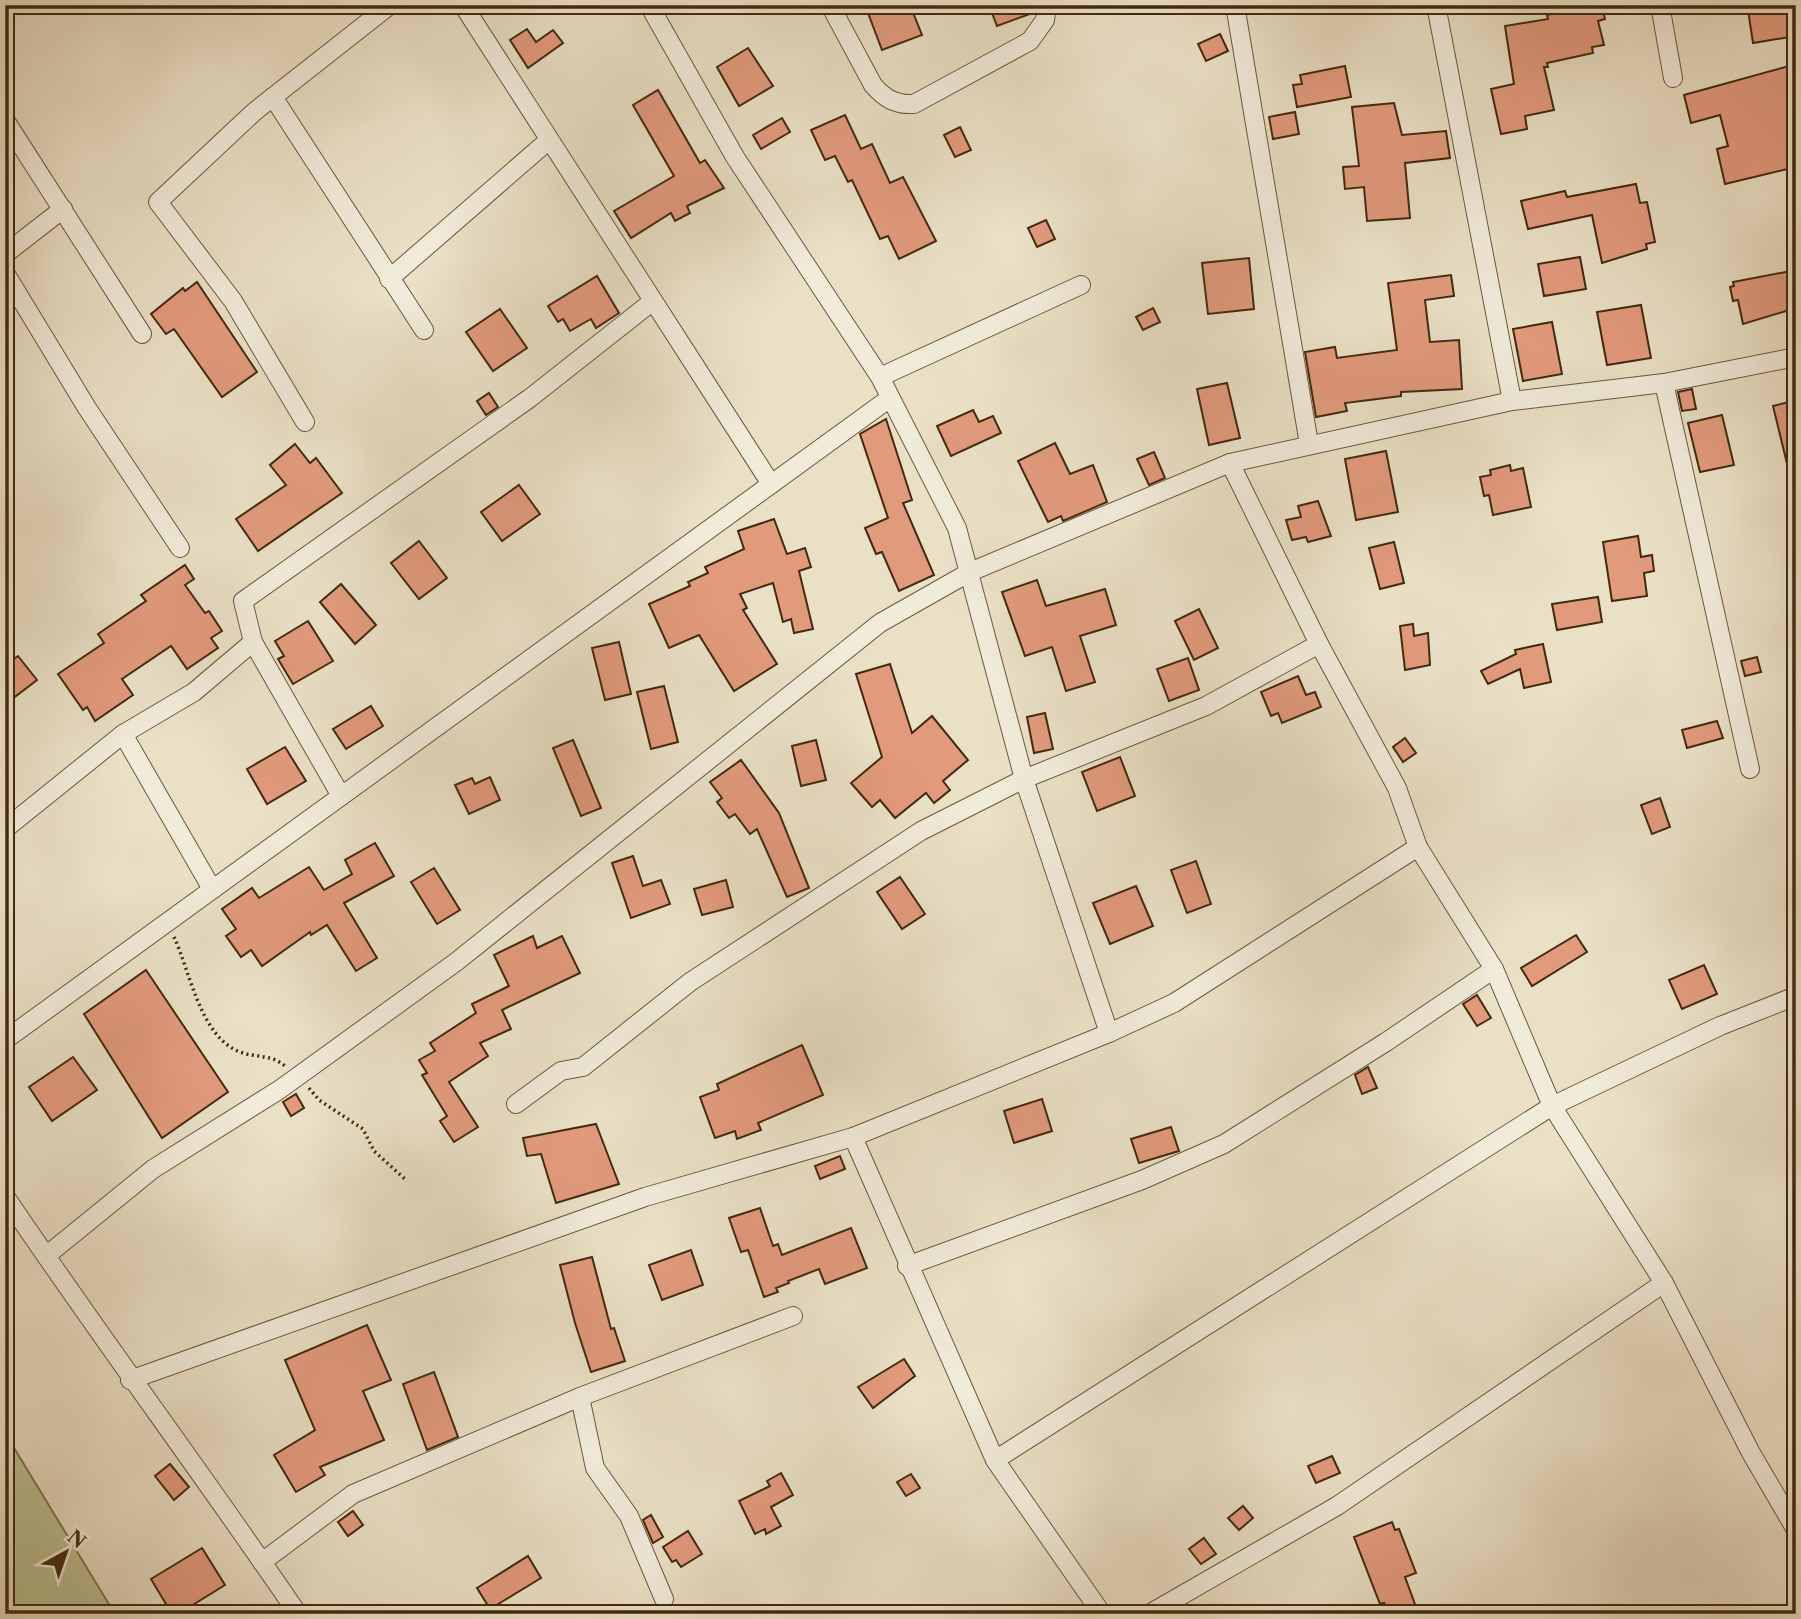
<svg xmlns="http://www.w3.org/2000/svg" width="1801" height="1619" viewBox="0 0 1801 1619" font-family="'Libre Caslon Text',serif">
<rect width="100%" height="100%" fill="#eae0c6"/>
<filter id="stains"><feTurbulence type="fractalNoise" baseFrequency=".00286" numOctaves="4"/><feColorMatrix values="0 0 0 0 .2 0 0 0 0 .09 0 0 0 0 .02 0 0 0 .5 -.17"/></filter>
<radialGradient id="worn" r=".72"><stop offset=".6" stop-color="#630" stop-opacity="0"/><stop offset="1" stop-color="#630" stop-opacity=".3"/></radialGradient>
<path fill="#bbc192" stroke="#7e7650" stroke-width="2" d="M5,1433l105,173 4,8h-109z"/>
<g fill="#e29a7d" stroke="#422a0e" stroke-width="2">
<path d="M865,5h45l12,30 -40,15z"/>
<path d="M989,5h46v7l-38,14z"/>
<path d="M1591,5h11l3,14 -7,2 6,24 -12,2 1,6 -46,10 1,4h-4l10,43 -29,6 2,13 -26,5 -10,-45 23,-5 -9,-58 43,-7 -1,-4z"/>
<path d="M1794,5l2,31 -43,7 -5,-33z"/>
<path d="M527,29l9,13 17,-12 10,13 -35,25 -18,-28z"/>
<path d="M1220,34l8,17 -22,10 -8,-17z"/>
<path d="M748,48l25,38 -34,20 -22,-39z"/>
<path d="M1796,64v103l-71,17 -8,-35 11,-3 -8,-31 -29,8 -7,-28z"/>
<path d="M1345,66l6,31 -54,10 -4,-22 9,-1 -2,-9z"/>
<path d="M658,90l42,73 5,-3 19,28 -37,18 3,7 -15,8 -4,-8 -40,25 -17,-27 60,-35 -41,-71z"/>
<path d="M1394,103l8,32 44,-4 4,27 -45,5 5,55 -43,3 -3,-34 -19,2 -2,-22 16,-1 -7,-59z"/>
<path d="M1295,112l4,22 -26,5 -4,-22z"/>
<path d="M845,115l16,34 11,-5 18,39 13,-6 33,64 -37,18 -11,-23 -8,3 -28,-59 -4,2 -13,-26 -10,4 -14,-30z"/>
<path d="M782,118l8,14 -29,17 -8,-14z"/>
<path d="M960,127l11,23 -16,7 -11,-22z"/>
<path d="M1636,184l4,19 7,-1 8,40 -9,2 1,5 -45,14 -10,-48 -64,14 -7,-28 44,-10 2,6z"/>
<path d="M1046,220l9,19 -18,8 -9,-19z"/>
<path d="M1580,257l6,32 -42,7 -6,-32z"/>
<path d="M1249,258l5,51 -46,5 -6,-51z"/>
<path d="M1796,270v38l-53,16 -5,-24 -5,1 -3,-14 4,-1 -1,-4z"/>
<path d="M1451,275l3,21 -29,4 5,42 29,-2 3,49 -61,3v4l-56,7 2,8 -31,6 -11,-65 30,-5 2,11 60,-8 -9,-67z"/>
<path d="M597,276l22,37 -23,15 -5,-9 -21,12 -7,-12 -5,3 -10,-16z"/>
<path d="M197,282l60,90 -35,25 -48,-68 -8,5 -15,-20 32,-26 2,3z"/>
<path d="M1641,305l10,53 -44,7 -10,-53z"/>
<path d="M1153,308l7,14 -17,8 -7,-13z"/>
<path d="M500,309l27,39 -34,23 -27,-39z"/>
<path d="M1552,322l10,52 -39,7 -10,-52z"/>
<path d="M1227,383l13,55 -31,7 -12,-56z"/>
<path d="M1692,389l4,20 -14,2 -4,-19z"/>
<path d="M489,393l9,14 -12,8 -9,-14z"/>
<path d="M1796,400v75l-6,1 -17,-70z"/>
<path d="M973,410l6,12 14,-6 8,17 -50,23 -14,-30z"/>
<path d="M1722,415l12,50 -34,7 -12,-49z"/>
<path d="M886,419l26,81 -9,3 31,72 -35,16 -17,-39 -6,2 -11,-26 23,-10 -28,-84z"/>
<path d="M1055,443l15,31 23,-9 14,37 -44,19 -2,-5 -13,6 -30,-61z"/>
<path d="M295,444l15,19 6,-5 26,35 -84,58 -22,-32 50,-34 -16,-20z"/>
<path d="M1386,451l12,61 -42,8 -11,-61z"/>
<path d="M1154,452l11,26 -16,7 -12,-26z"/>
<path d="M1510,465l1,6 12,-3 8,39 -38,8 -4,-20 -5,1 -4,-19 11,-2 -1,-5z"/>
<path d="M519,485l21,29 -38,27 -21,-29z"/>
<path d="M1318,501l13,35 -23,6 -2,-5 -14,3 -6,-20 15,-3 -3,-11z"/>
<path d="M774,519l13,35 18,-6 6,19 -12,4 14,58 -19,4 -3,-14 -8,3 -10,-39 -33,11 7,14 -4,2 34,54 -43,27 -35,-56 -30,13 -20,-44 41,-18 -2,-4 20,-9 -3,-6 39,-18 -6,-18z"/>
<path d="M1638,536l3,21 11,-2 2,16 -10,2 3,23 -35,5 -9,-59z"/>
<path d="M419,541l28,37 -28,21 -28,-36z"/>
<path d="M1394,542l10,41 -24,6 -11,-41z"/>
<path d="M185,565l9,14 -9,6 20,28 4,-2 13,20 -11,7 7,10 -31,21 -16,-23 -49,33 11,16 -38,26 -8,-14 -4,3 -25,-36 46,-31 -6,-9 48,-33 -5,-6z"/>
<path d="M1037,580l9,26 59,-17 11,36 -36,11 15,46 -29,9 -14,-44 -27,9 -23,-64z"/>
<path d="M341,584l35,41 -21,19 -35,-42z"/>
<path d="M1598,597l4,25 -45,8 -5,-26z"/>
<path d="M1199,609l19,39 -24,12 -19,-39z"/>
<path d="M308,621l25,40 -40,23 -15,-25 6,-3 -9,-15z"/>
<path d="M1413,624l1,12 14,-3 2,32 -25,5 -5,-44z"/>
<path d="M619,642l12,52 -26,6 -13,-52z"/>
<path d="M1543,644l8,38 -27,6 -4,-19 -32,15 -7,-13 35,-17 -1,-4z"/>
<path d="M18,656l19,24 -25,19 -7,-9v-25z"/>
<path d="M1757,657l4,15 -16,4 -4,-15z"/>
<path d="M1188,658l11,32 -30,11 -12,-32z"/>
<path d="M890,664l22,69 20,-17 36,44 -25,21 7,9 -16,13 -8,-10 -31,25 -15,-18 -8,7 -21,-24 31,-26 -26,-83z"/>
<path d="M1298,676l8,19 9,-3 6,15 -39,16 -4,-10 -7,3 -10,-24z"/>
<path d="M664,686l14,56 -27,7 -14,-57z"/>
<path d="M371,706l12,20 -37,23 -13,-20z"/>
<path d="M1045,713l8,36 -19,4 -7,-36z"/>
<path d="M1717,721l6,17 -36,10 -5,-18z"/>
<path d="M1405,738l11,15 -13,9 -10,-15z"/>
<path d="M573,740l28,68 -20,8 -28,-68z"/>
<path d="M816,740l10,40 -25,6 -9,-40z"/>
<path d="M285,747l21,34 -39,23 -20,-35z"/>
<path d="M1120,757l15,39 -38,15 -15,-39z"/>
<path d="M741,760l38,53 30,75 -22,9 -30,-68 -7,5 -15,-20 -6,4 -12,-16 5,-4 -12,-16z"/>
<path d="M490,777l10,23 -31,14 -14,-29 17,-7 3,6z"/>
<path d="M1660,798l10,29 -18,7 -11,-29z"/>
<path d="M375,843l19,33 -50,27 33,55 -21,13 -29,-46 -16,10 -1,-3 -48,34 -11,-16 -10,7 -15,-21 10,-7 -14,-20 30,-21 7,10 50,-31 15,23 28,-16 -7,-14z"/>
<path d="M633,856l10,30 18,-6 9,24 -39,14 -19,-55z"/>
<path d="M1196,861l15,43 -24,9 -16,-43z"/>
<path d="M434,868l26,42 -23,14 -26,-42z"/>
<path d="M900,877l25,37 -23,15 -25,-37z"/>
<path d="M726,880l7,27 -31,8 -8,-26z"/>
<path d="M1136,886l17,40 -43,18 -17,-41z"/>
<path d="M1576,935l11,17 -55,34 -11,-18z"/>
<path d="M533,936l4,12 25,-12 18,37 -78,37 9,19 -31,14 8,13 -39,26 29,45 -24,15 -14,-21 7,-5 -25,-41 5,-2 -8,-13 16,-9 -5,-8 46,-30 -4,-9 37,-18 -15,-31z"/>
<path d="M1704,965l13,29 -35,15 -13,-29z"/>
<path d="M146,970l82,122 -66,46 -78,-124z"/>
<path d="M1477,995l14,23 -14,8 -14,-22z"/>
<path d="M802,1045l21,50 -65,28 3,7 -24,9 -2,-8 -20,7 -15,-41 19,-7 -2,-6z"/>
<path d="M73,1057l24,33 -45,31 -23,-34z"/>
<path d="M1368,1067l9,21 -15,6 -7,-19z"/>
<path d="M296,1094l8,14 -13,8 -8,-14z"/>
<path d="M1042,1099l10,32 -38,12 -10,-32z"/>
<path d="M596,1124l23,60 -63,19 -15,-49 -14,2 -4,-18z"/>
<path d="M1171,1127l8,24 -40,12 -8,-24z"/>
<path d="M840,1156l5,13 -25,10 -5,-13z"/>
<path d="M760,1208l13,38 5,-2 4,11 69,-27 16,40 -42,16 -6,-15 -31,12 1,2 -13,5 2,4 -14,5 -16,-47 -7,2 -12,-34z"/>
<path d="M691,1250l12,35 -41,15 -13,-35z"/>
<path d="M592,1257l19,72 3,-1 11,33 -34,11 -16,-49 -15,-58z"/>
<path d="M367,1325l24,55 -28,11 21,49 -64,27 5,8 -29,17 -22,-37 41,-25 -30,-70z"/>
<path d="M904,1359l11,17 -42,32 -15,-21z"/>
<path d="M434,1372l24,65 -31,13 -24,-66z"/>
<path d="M1332,1456l8,17 -24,10 -8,-17z"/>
<path d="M170,1464l19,23 -15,13 -19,-24z"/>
<path d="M781,1473l12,22 -22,12 10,19 -15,8 -1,-5 -10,5 -16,-33 31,-15 -3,-5z"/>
<path d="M911,1474l9,14 -14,8 -9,-14z"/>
<path d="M1243,1506l10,12 -14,12 -11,-12z"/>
<path d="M353,1511l10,14 -15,11 -10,-14z"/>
<path d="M651,1515l12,22 -10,6 -10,-23z"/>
<path d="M1392,1522l3,8 4,-1 17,44 -11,4 11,30 -18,7h-9l-5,-11 -4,1 -26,-67z"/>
<path d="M688,1531l14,23 -21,13 -5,-7 -4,2 -9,-15z"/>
<path d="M1204,1538l12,16 -15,10 -12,-15z"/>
<path d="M202,1548l23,37 -47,29h-6l-21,-35z"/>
<path d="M528,1556l13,22 -51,31 -13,-21z"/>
</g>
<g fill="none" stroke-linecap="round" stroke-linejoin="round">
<g stroke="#6c583c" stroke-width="20">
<g id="street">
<path d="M463,5l308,479"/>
<path d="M649,5l86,152 145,220 77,151 67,251 85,254"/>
<path d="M830,5l43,80c12,14 23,20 41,19l116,-63 15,-21 2,-15"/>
<path d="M1235,5l74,439"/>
<path d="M1436,5l76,396"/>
<path d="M1660,5l13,73"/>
<path d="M273,97l151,233"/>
<path d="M5,120l137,214"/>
<path d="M5,254l58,-45"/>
<path d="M5,273l82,135 93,140"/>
<path d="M389,279l160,-139"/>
<path d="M880,377l201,-92"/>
<path d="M1664,383l86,386"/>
<path d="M305,422l-72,-121 -75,-99 96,-90 136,-107"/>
<path d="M1230,463l89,181 78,144 21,59 76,122 58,137 112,177 87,170 45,77"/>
<path d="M253,642l88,154"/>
<path d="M123,734l89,155"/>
<path d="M5,829l118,-95 71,-42 59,-50 -10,-41 287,-203 123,-97"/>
<path d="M5,1040l885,-642"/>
<path d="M516,1104l45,-33 22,-4 107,-85 231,-151 103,-52 182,-73 113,-62"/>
<path d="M853,1137l142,323 107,154"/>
<path d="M5,1196c95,141 197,277 293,418"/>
<path d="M46,1256l107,-87 126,-79 177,-128 424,-339 90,-51 260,-109 282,-62 152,-18 132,-26"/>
<path d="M907,1266l235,-86 82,-36 162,-102 108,-73"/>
<path d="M130,1380l515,-183 208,-60 256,-104 65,-30 244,-156"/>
<path d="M580,1397l15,71 34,48 35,83"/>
<path d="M995,1460l557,-354 168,-80 76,-30"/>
<path d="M262,1562l91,-68 227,-97 213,-81"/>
<path d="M1149,1614l188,-108 327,-223"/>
</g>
</g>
<g stroke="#422a0e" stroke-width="3.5" stroke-dasharray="2 3.5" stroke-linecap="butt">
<path d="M275,5l2,4"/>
<path d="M174,937c16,34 26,100 66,115 16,6 31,2 45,14"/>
<path d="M309,1088l10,12 44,29 11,22 32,29"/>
</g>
<use href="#street" stroke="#f1ebda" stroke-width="18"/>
</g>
<rect width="1801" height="1619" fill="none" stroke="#eae0c6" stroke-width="28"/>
<rect x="7" y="7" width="1787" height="1605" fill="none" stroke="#422a0e" stroke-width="3.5"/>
<rect x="14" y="14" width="1773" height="1591" fill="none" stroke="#422a0e" stroke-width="2"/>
<g transform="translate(66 1552) rotate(40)" stroke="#f1ebda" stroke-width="5" paint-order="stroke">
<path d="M0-5L12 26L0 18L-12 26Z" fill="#422a0e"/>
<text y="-10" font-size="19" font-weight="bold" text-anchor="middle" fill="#422a0e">N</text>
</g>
<rect width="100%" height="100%" filter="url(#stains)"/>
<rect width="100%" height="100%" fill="url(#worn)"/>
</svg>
